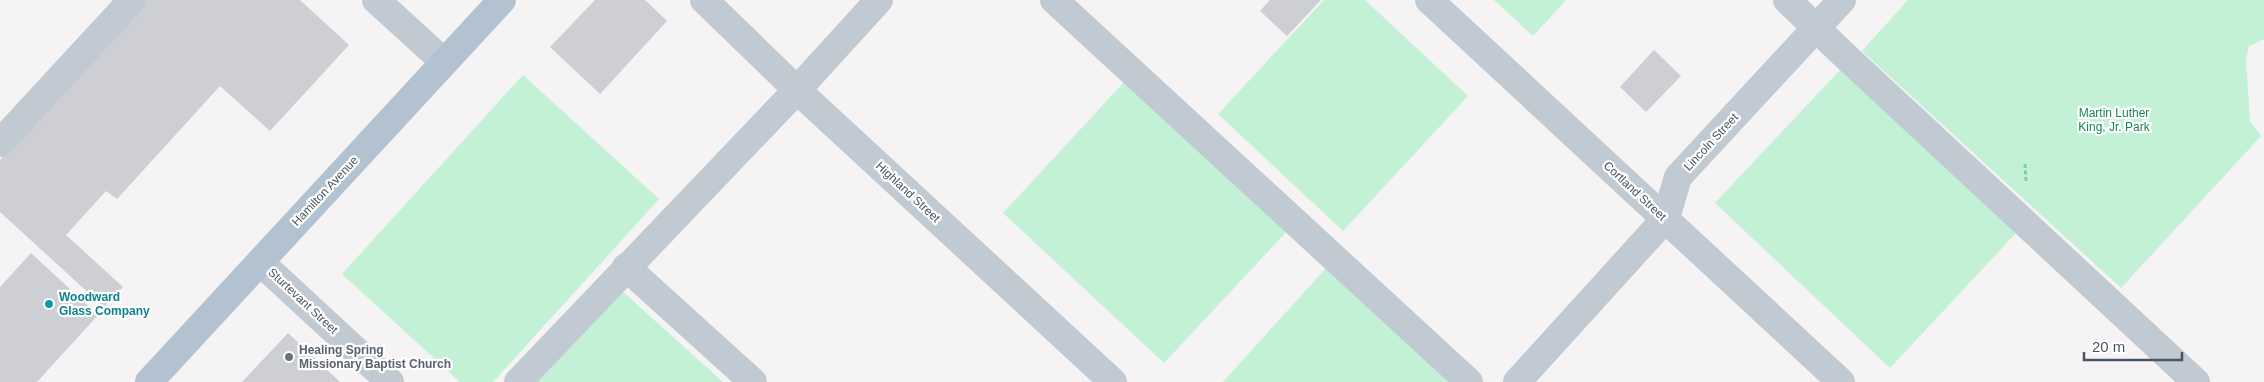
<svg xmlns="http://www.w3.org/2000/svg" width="2264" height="382" viewBox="0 0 2264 382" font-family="Helvetica,sans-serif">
<rect width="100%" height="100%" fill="#f5f3f3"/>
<g fill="#c3f1d5">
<path d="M1324,0h41l103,96 -125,135 -125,-117z"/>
<path d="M1494,0h72l-33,36z"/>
<path d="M1908,0h356v39l-15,7 -3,14 4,61 11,15 -140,152 -259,-237z"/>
<path d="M1841,69l175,164 -126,135 -175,-165z"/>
<path d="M523,75l136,124 -166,183h-33l-118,-108z"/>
<path d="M1127,79l162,150 -125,134 -161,-150z"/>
<path d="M1327,267l125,115h-229z"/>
<path d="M622,291l101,91h-189z"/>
</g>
<g fill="#cdcfd5">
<path d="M145,0h155l49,45 -79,86 -50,-45 -103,113 -11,-8 -40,44 57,52 -19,20 -104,-95v-52z"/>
<path d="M595,0h50l22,21 -67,73 -50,-47z"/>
<path d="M1270,0h51l-34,36 -27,-25z"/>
<path d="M1654,50l27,26 -35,36 -26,-25z"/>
<path d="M31,253l67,62 -61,67h-37v-95z"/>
<path d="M288,333l52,49h-98z"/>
</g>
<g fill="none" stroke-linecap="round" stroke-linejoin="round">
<path stroke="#7ad0a6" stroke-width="3" stroke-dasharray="4 2.5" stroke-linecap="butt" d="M2025,164l1,18"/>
<g stroke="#c1cad2" stroke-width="28">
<path d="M376,0l68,62"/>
<path d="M704,0l93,90 316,292"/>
<path d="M1054,0l415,382"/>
<path d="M1429,0l412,382"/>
<path d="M1787,0l55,53 354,329"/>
<path d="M0,143l132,-143"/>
<path d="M260,262l130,120"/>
<path d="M626,267l127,115"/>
<path d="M518,382l279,-292 82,-90"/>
<path d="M1517,382l149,-164 12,-41 164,-177"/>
</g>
<path stroke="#b3c2d1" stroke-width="28" d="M149,382l353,-382"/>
</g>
<circle fill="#0f9aa8" stroke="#fff" stroke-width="2" cx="49" cy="304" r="5"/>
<circle fill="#6b7280" stroke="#fff" stroke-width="2" cx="289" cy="357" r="5"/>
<g text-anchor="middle" stroke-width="4.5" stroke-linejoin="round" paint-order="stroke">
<g font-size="12" fill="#17864f" stroke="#fff">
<text x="2114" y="117">Martin Luther<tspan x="2114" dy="14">King, Jr. Park</tspan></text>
</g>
<g font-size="12" fill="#4a5661" stroke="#fff">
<text transform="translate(1711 142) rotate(-47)" y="4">Lincoln Street</text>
<text transform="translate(325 191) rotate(-47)" y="4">Hamilton Avenue</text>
<text transform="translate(1635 191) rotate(43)" y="4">Cortland Street</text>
<text transform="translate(908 192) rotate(43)" y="4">Highland Street</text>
<text transform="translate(303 301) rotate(43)" y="4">Sturtevant Street</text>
</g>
<g font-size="12" font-weight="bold" fill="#0d838f" stroke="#fff" text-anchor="start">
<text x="59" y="301">Woodward<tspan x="59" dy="14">Glass Company</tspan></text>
</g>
<g font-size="12" font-weight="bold" fill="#5b616d" stroke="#fff" text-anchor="start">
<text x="299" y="354">Healing Spring<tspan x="299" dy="14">Missionary Baptist Church</tspan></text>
</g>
</g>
<path d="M2084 352v8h98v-8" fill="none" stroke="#4a5661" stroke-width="2.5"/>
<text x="2092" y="352" font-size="15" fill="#4a5661" stroke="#ffffff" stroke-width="4" paint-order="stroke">20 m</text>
</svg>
